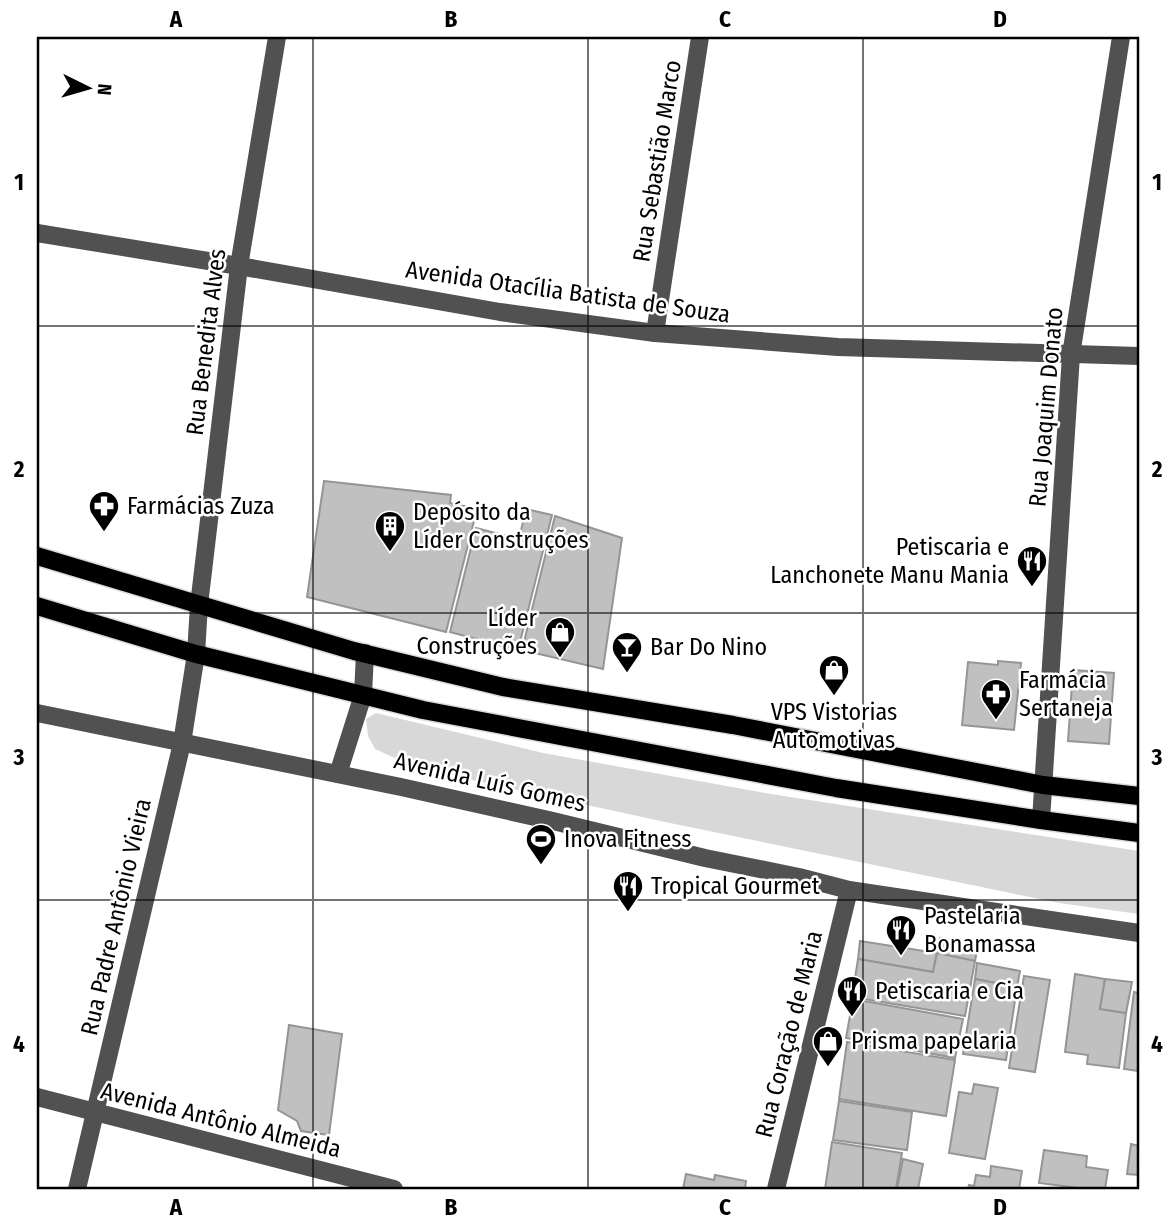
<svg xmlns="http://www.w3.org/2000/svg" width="1176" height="1226" viewBox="0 0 1176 1226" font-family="'Fira Sans Condensed',sans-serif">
<rect width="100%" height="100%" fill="#fff"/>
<path fill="#d8d8d8" d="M376,713l167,40 228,41 368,57v63l-80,-11 -394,-81 -248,-54 -42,-19 -7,-13 -2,-17z"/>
<g fill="#c0c0c0" stroke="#959595" stroke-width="2">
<path d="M324,481l127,14 -1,8 27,6 -31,123 -139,-35z"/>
<path d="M526,509l26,6 -34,135 -68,-18 26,-104 43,11z"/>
<path d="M555,516l67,22 -19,131 -81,-19z"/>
<path d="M998,661l23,2 -7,67 -52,-5 6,-63 30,3z"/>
<path d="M1073,670l41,3 -5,71 -41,-3z"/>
<path d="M940,938l38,7 -3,16 -38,-8z"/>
<path d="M860,941l77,12 -4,19 -75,-13z"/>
<path d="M937,953l38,8 -10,55 -113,-19 6,-38 75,13z"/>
<path d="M977,963l43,8 -3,16 -42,-8z"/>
<path d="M1075,974l30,5 -5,30 26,4 -7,55 -32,-4 1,-9 -23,-3z"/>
<path d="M1024,976l26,4 -15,92 -26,-4z"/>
<path d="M975,979l42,8 -11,73 -43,-6z"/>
<path d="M1105,979l27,3 -6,31 -26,-4z"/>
<path d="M1134,992l5,1v78l-15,-2z"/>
<path d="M853,999l110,20 -8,39 -109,-20z"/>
<path d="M289,1025l53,9 -13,101 -28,-4 -4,-10 -19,-11z"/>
<path d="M847,1042l108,18 -9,56 -107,-17z"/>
<path d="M974,1084l24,4 -13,71 -36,-6 10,-61 13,2z"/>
<path d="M839,1101l73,11 -5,38 -74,-10z"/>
<path d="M832,1142l70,11 -6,36h-71z"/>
<path d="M1131,1144l8,2v29l-12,-1z"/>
<path d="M1044,1150l43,6 -1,11 22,3 -3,19h-19l-47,-6z"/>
<path d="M903,1159l20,5 -5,25h-21z"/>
<path d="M991,1166l31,5 -3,18h-51l1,-4 5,1 2,-11 14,2z"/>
<path d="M686,1174l28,6 1,-5 31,6 -1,8h-62z"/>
</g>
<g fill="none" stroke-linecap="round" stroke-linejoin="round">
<g stroke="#dbdbdb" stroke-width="21">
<g id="major">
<path d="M37,556l317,95 149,36 230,38 310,60 96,11"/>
<path d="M37,606l159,48 227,56 413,78 205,32 98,13"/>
</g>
</g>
<g stroke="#515151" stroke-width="18">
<path d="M37,233l202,33 261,46 155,21 183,14 301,9"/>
<path d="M655,333l45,-296"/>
<path d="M37,713l364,74 152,34 152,37 94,19 50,13 290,43"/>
<path d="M338,774l25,-79 2,-42"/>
<path d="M1041,820l30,-465 50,-318"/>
<path d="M37,1097l357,92"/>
<path d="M77,1189l105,-446 14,-89 3,-49 40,-339 38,-229"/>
<path d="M776,1189l73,-299"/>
</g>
<use href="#major" stroke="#000" stroke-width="18"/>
</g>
<path fill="none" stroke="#000" stroke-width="2" stroke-opacity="0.55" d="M313,37v1152M588,37v1152M863,37v1152M37,326h1102M37,613h1102M37,900h1102"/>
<defs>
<g id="pharmacy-pin" transform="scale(1.575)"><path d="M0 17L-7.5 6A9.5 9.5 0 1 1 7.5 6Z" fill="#000" stroke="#fff"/><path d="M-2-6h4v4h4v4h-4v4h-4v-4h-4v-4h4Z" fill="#fff"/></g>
<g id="building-pin" transform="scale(1.575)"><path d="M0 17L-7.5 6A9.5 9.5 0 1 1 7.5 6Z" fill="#000" stroke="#fff"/><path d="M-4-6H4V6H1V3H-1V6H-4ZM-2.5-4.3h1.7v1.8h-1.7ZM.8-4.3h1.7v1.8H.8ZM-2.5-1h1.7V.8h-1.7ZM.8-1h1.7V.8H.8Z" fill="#fff"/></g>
<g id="restaurant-pin" transform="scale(1.575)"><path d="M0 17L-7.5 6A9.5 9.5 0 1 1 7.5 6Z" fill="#000" stroke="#fff"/><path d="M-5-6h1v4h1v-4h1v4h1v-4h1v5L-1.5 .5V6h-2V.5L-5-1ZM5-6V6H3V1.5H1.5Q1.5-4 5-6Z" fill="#fff"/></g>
<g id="shop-pin" transform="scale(1.575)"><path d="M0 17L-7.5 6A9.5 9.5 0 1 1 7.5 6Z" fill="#000" stroke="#fff"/><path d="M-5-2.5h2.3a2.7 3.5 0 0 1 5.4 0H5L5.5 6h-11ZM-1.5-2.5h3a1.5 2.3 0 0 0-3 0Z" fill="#fff"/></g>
<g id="bar-pin" transform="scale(1.575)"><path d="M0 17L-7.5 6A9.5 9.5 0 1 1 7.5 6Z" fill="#000" stroke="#fff"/><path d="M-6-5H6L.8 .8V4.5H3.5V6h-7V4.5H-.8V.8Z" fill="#fff"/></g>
<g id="stadium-pin" transform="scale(1.575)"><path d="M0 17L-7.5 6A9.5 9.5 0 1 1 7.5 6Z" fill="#000" stroke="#fff"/><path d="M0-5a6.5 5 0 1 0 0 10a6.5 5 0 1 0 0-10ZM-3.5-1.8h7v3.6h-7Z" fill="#fff"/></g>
</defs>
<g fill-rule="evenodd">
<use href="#pharmacy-pin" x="104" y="506"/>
<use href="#building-pin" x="390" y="526"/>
<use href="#restaurant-pin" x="1032" y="561"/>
<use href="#shop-pin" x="560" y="632"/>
<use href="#bar-pin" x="627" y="647"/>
<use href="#shop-pin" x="834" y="670"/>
<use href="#pharmacy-pin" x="996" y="694"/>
<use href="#stadium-pin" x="541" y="839"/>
<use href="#restaurant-pin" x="628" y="886"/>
<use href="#restaurant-pin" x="901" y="930"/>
<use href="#restaurant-pin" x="852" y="991"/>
<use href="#shop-pin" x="828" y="1041"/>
</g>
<g text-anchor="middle" stroke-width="5" stroke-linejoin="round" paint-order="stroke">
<g font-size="24" fill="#000" stroke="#fff">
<text transform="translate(657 161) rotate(-81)" y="8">Rua Sebastião Marco</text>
<text transform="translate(568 292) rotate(8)" y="8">Avenida Otacília Batista de Souza</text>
<text transform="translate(206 342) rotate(-83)" y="8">Rua Benedita Alves</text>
<text transform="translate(1046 407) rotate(-85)" y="8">Rua Joaquim Donato</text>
<text transform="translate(490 782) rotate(13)" y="8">Avenida Luís Gomes</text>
<text transform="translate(116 917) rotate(-77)" y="8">Rua Padre Antônio Vieira</text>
<text transform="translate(789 1034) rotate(-76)" y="8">Rua Coração de Maria</text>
<text transform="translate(221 1120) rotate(14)" y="8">Avenida Antônio Almeida</text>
</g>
<g font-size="24" fill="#000" stroke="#fff" text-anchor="start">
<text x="127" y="514">Farmácias Zuza</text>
<text x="413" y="520">Depósito da<tspan x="413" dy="28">Líder Construções</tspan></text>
<text x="1009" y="555" text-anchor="end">Petiscaria e<tspan x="1009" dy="28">Lanchonete Manu Mania</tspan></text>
<text x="537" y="626" text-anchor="end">Líder<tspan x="537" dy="28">Construções</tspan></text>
<text x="650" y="655">Bar Do Nino</text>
<text x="1019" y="688">Farmácia<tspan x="1019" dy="28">Sertaneja</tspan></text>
<text x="834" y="720" text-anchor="middle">VPS Vistorias<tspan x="834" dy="28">Automotivas</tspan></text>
<text x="564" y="847">Inova Fitness</text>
<text x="651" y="894">Tropical Gourmet</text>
<text x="924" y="924">Pastelaria<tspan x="924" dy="28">Bonamassa</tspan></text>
<text x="875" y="999">Petiscaria e Cia</text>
<text x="851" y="1049">Prisma papelaria</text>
</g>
</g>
<rect width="1176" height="1226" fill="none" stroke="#ffffff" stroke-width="77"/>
<g transform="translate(88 88) rotate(95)" stroke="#ffffff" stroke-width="5" paint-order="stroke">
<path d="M0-5L12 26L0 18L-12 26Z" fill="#000000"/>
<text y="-10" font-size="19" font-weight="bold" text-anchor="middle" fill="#000000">N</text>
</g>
<rect x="38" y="38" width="1100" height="1150" fill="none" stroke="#000" stroke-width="2.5"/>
<g font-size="23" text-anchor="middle" font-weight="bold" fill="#000">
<text x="176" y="27">A</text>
<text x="451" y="27">B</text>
<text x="725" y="27">C</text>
<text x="1000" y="27">D</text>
<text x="19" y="190">1</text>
<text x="1157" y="190">1</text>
<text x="19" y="477">2</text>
<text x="1157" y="477">2</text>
<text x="19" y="765">3</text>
<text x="1157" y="765">3</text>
<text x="19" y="1052">4</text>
<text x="1157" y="1052">4</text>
<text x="176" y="1215">A</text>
<text x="451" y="1215">B</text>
<text x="725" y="1215">C</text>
<text x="1000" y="1215">D</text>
</g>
</svg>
